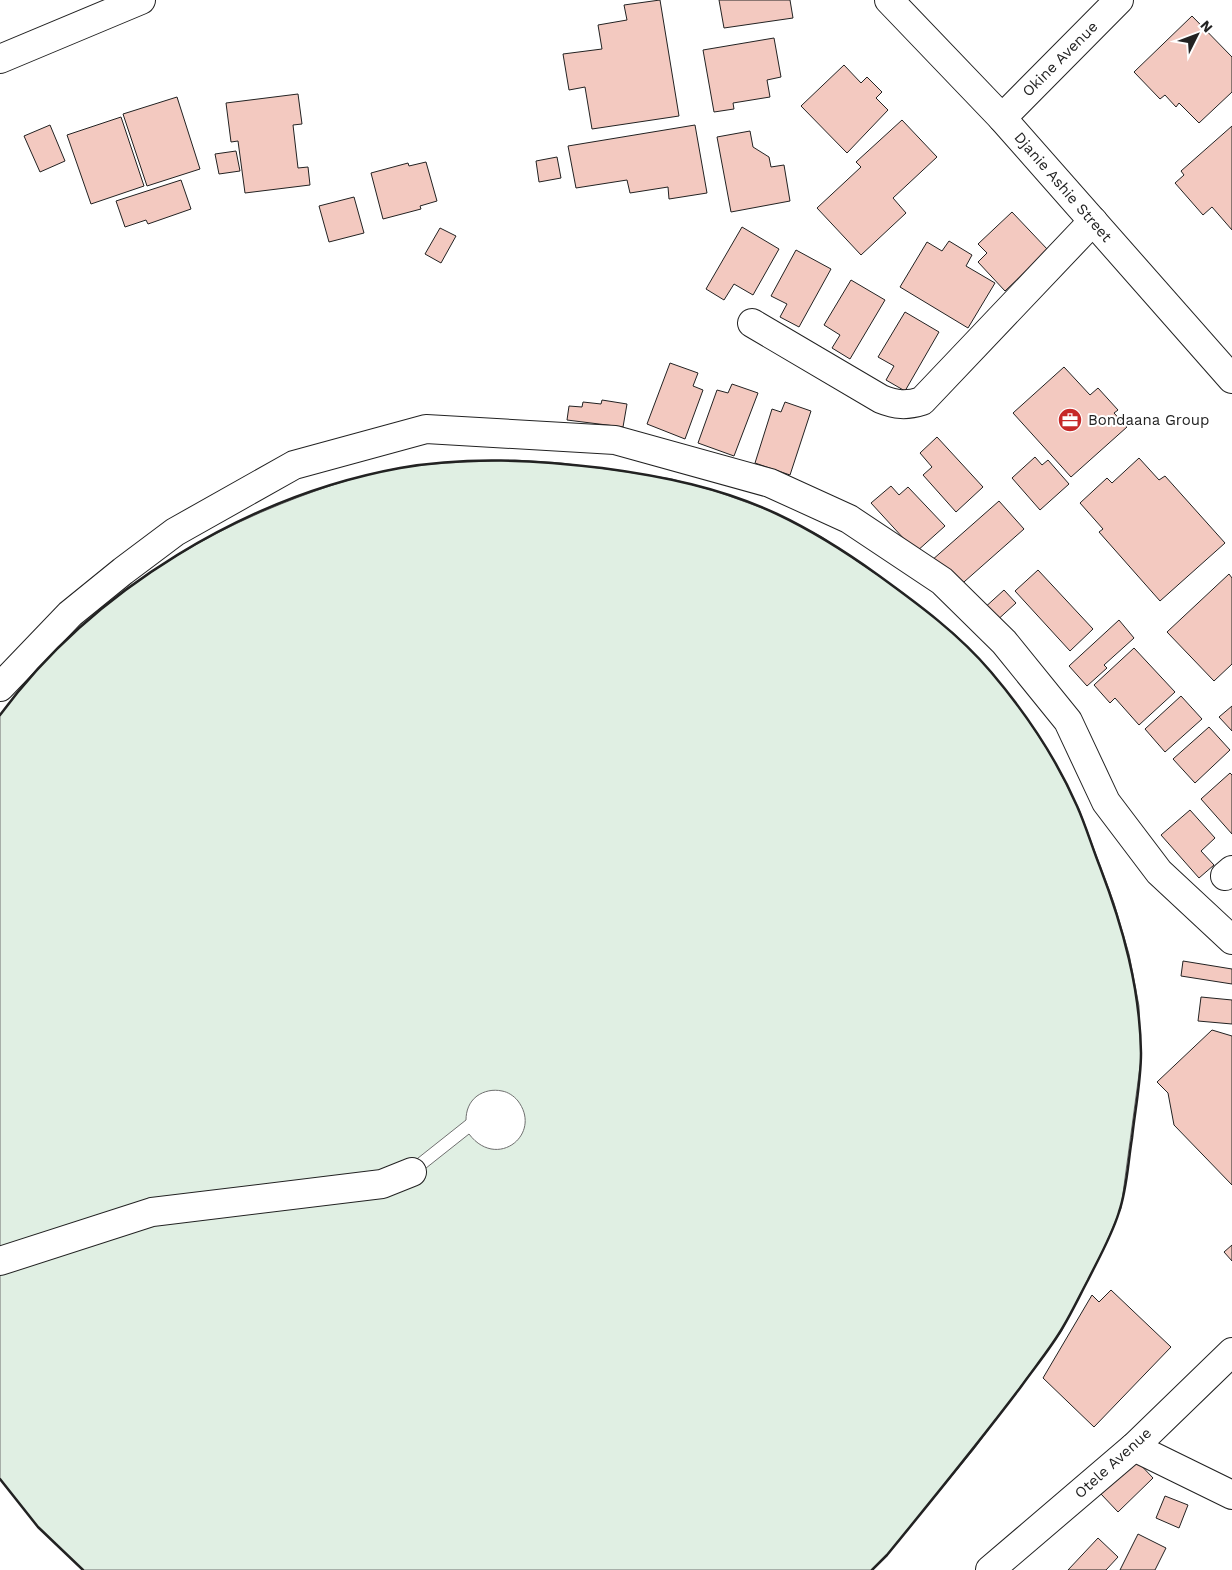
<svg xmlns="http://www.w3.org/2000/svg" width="1232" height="1570" viewBox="0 0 1232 1570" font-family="'Work Sans',sans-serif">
<rect width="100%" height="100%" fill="#fff"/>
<path fill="#e0efe3" stroke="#6f6f6f" d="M515,460l46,3 60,8 51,8 46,13 55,20 49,25 80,55 55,44 34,35 35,46 26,40 27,52 35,94 15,51 10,52 2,53 -20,149 -16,38 -44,86 -87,117 -87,106 -15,15h-789l-45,-43 -38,-48v-211l153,-48 230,-29 33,-15 53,-42c28,37 74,0 49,-33 -4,-5 -10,-9 -16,-10 -9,-2 -18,0 -25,5 -8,6 -11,15 -11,24l-58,46 -30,12 -228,27 -150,49v-539c71,-96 171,-167 281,-211 40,-16 81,-30 124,-37 36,-5 73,-5 110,-7z"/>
<g fill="#f3c9c0" stroke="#222">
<path d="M660,0l19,116 -87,13 -7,-42 -16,3 -6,-36 39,-5 -4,-24 29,-5 -3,-15z"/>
<path d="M719,0h71l3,18 -69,10z"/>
<path d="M1192,16l40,41v35l-33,31 -20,-20 -3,4 -11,-12 -5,4 -26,-27z"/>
<path d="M774,38l7,39 -14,3 3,17 -37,6 1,6 -20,3 -11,-62z"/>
<path d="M844,65l17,18 6,-6 15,15 -6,6 12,12 -41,43 -46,-47z"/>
<path d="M298,94l4,30 -9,1 5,43 10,-1 2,18 -65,8 -7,-52 -7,1 -5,-39z"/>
<path d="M177,97l23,72 -53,17 -24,-72z"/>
<path d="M121,117l23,69 -53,18 -24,-69z"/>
<path d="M902,120l35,37 -44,41 13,15 -45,42 -44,-47 44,-41 -5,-5z"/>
<path d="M50,125l15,36 -25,11 -16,-36z"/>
<path d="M695,125l12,68 -38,6 -1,-12 -38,6 -3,-13 -51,8 -8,-42z"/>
<path d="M1232,126v104l-20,-23 -9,8 -28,-32 9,-8 -3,-4z"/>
<path d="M750,131l3,16 16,10 2,10 13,-2 6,36 -59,11 -14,-75z"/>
<path d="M236,151l4,20 -21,3 -4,-20z"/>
<path d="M557,157l4,21 -22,4 -3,-21z"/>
<path d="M426,162l11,39 -17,5 1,3 -38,10 -12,-46 37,-10 1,3z"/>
<path d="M181,180l10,29 -43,15 -2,-4 -21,7 -9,-26z"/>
<path d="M354,197l10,36 -35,9 -10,-36z"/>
<path d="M1012,212l36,38 -43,41 -27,-29 9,-9 -9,-9z"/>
<path d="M742,227l37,22 -26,46 -19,-11 -10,16 -18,-11z"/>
<path d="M440,228l16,8 -15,27 -16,-9z"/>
<path d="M949,241l23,14 -6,11 29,17 -27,45 -68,-41 27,-45 15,9z"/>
<path d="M796,250l35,19 -32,58 -19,-10 7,-13 -16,-8z"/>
<path d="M851,280l34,20 -35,59 -18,-11 8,-13 -16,-10z"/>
<path d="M905,312l34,20 -34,59 -19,-11 8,-14 -16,-9z"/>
<path d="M670,363l28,10 -5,13 10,4 -18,49 -38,-15z"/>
<path d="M1064,367l26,28 8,-7 20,22 -4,3 13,14 -56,50 -58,-64z"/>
<path d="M732,384l26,9 -24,63 -36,-13 19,-53 11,3z"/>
<path d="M602,400l25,4 -4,23 -56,-7 2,-14 13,1 1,-5 18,2z"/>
<path d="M785,402l26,9 -21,64 -35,-12 17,-54 9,3z"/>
<path d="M937,437l46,50 -27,25 -33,-37 9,-8 -12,-14z"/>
<path d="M1035,457l7,8 6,-5 21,24 -29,26 -28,-32z"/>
<path d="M1139,458l20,22 6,-4 60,67 -65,58 -61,-69 4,-3 -23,-26 27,-25 5,5z"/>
<path d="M891,486l8,9 9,-8 37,39 -29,26 -45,-49z"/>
<path d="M999,501l25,28 -68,60 -25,-28z"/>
<path d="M1038,570l55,59 -23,22 -55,-60z"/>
<path d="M1229,574l3,4v86l-18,17 -47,-49z"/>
<path d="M1004,590l12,13 -22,20 -12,-13z"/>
<path d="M1119,620l15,18 -30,27 3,3 -20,18 -18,-20z"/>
<path d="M1134,648l41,44 -36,33 -24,-27 -5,5 -16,-18z"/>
<path d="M1181,696l21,23 -37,33 -20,-23z"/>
<path d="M1232,706v25l-13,-14z"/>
<path d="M1209,727l21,23 -35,33 -22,-24z"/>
<path d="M1230,773l2,2v59l-31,-35z"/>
<path d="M1190,810l25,28 -14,13 13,14 -15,13 -38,-43z"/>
<path d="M1183,961l49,8v15l-51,-8z"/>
<path d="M1201,997l31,3v24l-34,-3z"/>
<path d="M1212,1030l20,6v149l-58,-60 -6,-32 -11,-11z"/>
<path d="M1232,1245v16l-8,-9z"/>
<path d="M1111,1290l60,57 -77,80 -51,-49 49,-83 7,7z"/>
<path d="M1136,1460l17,18 -35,34 -17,-18z"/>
<path d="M1165,1496l23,9 -9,23 -23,-10z"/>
<path d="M1138,1534l28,14 -11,22h-35z"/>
<path d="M1098,1538l20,19 -12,13h-38z"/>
</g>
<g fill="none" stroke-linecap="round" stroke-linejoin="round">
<g stroke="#222" stroke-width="30">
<g id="minor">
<path d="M889,0l113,118 230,261"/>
<path d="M0,59l141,-59"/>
<path d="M1002,118l117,-118"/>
<path d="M752,323l129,76c15,6 25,7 41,2l171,-180"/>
<path d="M0,687l70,-73 53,-43 52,-39 119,-67 132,-36 189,11 155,43 79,36 93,62 62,61 64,79 38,81 53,70 73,68"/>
<path d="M1225,876l7,-6"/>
<path d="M0,1261l152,-49 230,-28 30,-12"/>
<path d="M1134,1447l98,48"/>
<path d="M990,1570l144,-123 98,-95"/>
</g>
</g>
<use href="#minor" stroke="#fff" stroke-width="28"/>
<g stroke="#222" stroke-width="2.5">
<path d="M0,715c92,-125 247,-219 400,-247 67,-12 135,-8 202,0 60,8 120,20 175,46 36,17 69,38 101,61 40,29 81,59 113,97 34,40 65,86 86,134 9,20 15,41 23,61 23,60 40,121 41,186 0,28 -6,57 -9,85 -4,24 -5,51 -13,74 -7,23 -20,46 -31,68 -8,15 -16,32 -25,47 -12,21 -29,41 -43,61 -43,57 -88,112 -133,167l-15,15"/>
<path d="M0,1479l38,48 45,43"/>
</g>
</g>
<defs>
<g id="office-disc" transform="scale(1.25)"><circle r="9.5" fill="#c62828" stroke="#fff"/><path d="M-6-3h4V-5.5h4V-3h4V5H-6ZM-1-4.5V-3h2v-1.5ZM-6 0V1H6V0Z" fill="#fff"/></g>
</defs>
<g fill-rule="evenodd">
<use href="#office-disc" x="1070" y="420"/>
</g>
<g text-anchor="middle" stroke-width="4" stroke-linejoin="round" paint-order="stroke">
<g font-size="15" fill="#222" stroke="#fff">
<text transform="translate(1060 59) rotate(-45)" y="5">Okine Avenue</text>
<text transform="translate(1063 187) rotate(49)" y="5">Djanie Ashie Street</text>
<text transform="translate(1113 1463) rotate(-42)" y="5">Otele Avenue</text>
</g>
<g font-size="15" fill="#222" stroke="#fff" text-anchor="start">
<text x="1088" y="425">Bondaana Group</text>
</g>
</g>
<g transform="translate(1197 35) rotate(48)" stroke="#ffffff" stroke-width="4" paint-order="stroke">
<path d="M0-4L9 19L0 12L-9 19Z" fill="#222222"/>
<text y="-8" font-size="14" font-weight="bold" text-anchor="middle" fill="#222222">N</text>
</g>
</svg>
